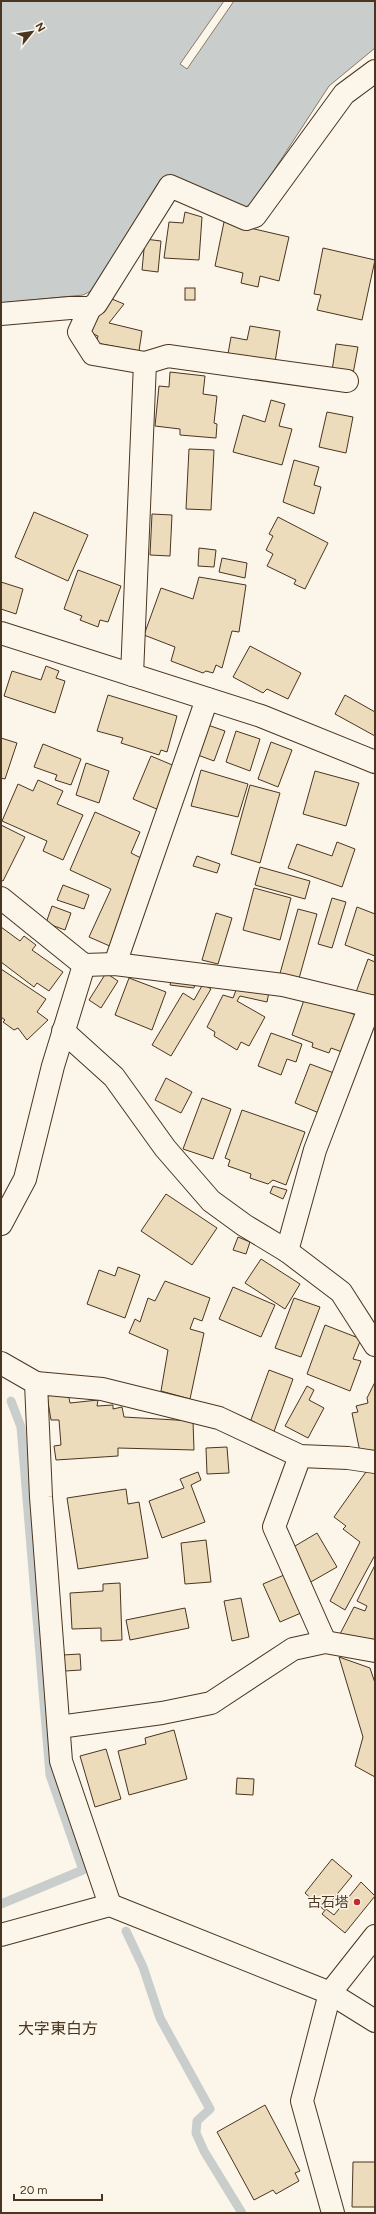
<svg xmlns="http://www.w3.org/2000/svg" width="376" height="2214" viewBox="0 0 376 2214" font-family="Figtree,'Noto Sans JP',sans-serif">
<rect width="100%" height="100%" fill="#fbf6e9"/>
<path fill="#c9cecd" stroke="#887966" d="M1,1h223l-44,63 7,5 47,-68h141v47l-46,38 -77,118 -7,3 -75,-31 -77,114 -10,5 -82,8z"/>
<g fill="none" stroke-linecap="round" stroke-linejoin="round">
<g stroke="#c9cecd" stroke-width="9">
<path d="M1,1904l82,-34 -33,-95 -29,-348 -10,-26"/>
<path d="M126,1931l17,36 17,51 50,91 -13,12 -1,12 8,18 38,62"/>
</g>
</g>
<g fill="#ecdcbc" stroke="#4a3520">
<path d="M185,212l17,5 -3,43 -35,-2 5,-36 14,1z"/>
<path d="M224,222l65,15 -10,44 -19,-5 -2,11 -17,-4 2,-10 -28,-7z"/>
<path d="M145,239l16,2 -3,31 -16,-2z"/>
<path d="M323,248l52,12 -13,60 -45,-10 4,-15 -7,-1z"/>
<rect x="185" y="288" width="10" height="12"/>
<path d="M112,299l12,5 -15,19 33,8 -3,20 -43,-8 2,-7 -9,-4 6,-17h4z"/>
<path d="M250,326l30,5 -5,31 -47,-8 3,-17 16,3z"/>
<path d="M336,344l22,3 -5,27 -21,-3z"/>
<path d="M170,372l35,4 -2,18 14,2 -3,27 3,1 -1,14 -36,-3v-6l-25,-3 4,-40 10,1z"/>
<path d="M271,400l14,4 -6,22 13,3 -10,36 -49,-13 10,-37 22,7z"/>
<path d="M327,412l26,5 -7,36 -27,-6z"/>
<path d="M189,449l25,1 -3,60 -25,-1z"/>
<path d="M294,460l25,7 -5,18 7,2 -7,27 -31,-12z"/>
<path d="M34,512l54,23 -20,46 -53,-24z"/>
<path d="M152,514l20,1 -2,41 -20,-1z"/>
<path d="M278,517l50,26 -23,46 -11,-5 2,-4 -29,-14 6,-12 -7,-4 7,-14 -4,-2z"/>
<path d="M199,548l17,2 -2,17 -16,-1z"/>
<path d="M222,558l25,5 -2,15 -26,-6z"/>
<path d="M78,570l43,16 -13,36 -8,-2 -2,7 -18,-7 2,-4 -18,-7z"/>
<path d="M199,577l47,8 -7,47 -7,-1 -10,37 -6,-3 -3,8 -7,-2 -3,2 -32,-12 4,-14 -31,-12 17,-47 32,11z"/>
<path d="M1,582l22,7 -7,25 -15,-5z"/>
<path d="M250,646l51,27 -13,26 -21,-10 -4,4 -30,-16z"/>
<path d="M46,666l13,5 -3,7 9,3 -10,32 -51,-17 8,-25 29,9z"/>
<path d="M108,695l69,21 -10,36 -6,-2 -2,5 -38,-12 2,-5 -26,-7z"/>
<path d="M345,695l30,17v24l-40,-22z"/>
<path d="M205,724l20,7 -11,30 -19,-7z"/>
<path d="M236,731l24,8 -10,32 -24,-9z"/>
<path d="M1,738l16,5 -12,36 -4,-1z"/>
<path d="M271,742l21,8 -14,37 -20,-8z"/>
<path d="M43,744l38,15 -10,26 -16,-5 2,-5 -23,-8z"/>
<path d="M151,756l26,11 -18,43 -26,-11z"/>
<path d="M86,763l23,8 -10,32 -23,-8z"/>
<path d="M201,770l47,14 -10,33 -47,-11z"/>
<path d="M315,771l44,12 -13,43 -43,-12z"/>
<path d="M38,780l25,11 -6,13 26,11 -20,45 -20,-9 4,-10 -45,-20 16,-37 15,7z"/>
<path d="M250,785l30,8 -20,70 -29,-9z"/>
<path d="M95,812l45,20 -9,21 14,7 -33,87 -23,-10 22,-48 -41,-19z"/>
<path d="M1,825l24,12 -22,44 -2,-1z"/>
<path d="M337,842l18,7 -13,38 -54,-19 9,-24 35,12z"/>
<path d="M197,856l23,8 -3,9 -24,-7z"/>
<path d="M260,867l50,14 -5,18 -50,-14z"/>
<path d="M63,885l26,10 -5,14 -27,-9z"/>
<path d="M254,888l37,10 -11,42 -37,-10z"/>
<path d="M332,898l14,4 -14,46 -14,-4z"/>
<path d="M52,906l19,7 -6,17 -19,-7z"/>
<path d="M357,907l18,7v42l-30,-11z"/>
<path d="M298,909l19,5 -19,68 -19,-5z"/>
<path d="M216,913l16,5 -14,46 -16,-4z"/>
<path d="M1,927l19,14 4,-5 12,9 -4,5 31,22 -14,19 -12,-8 -3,4 -33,-25z"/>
<path d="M368,959l7,3v33l-2,6 -18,-6z"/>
<path d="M1,969l45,30 -9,13 11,8 -21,20 -9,-12 -4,2 -11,-8 2,-2 -4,-3z"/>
<path d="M106,973l12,8 -17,27 -12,-8z"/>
<path d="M129,978l37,14 -14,38 -37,-15z"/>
<path d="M171,980l24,3 -1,5 -24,-3z"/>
<path d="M203,984l8,5 -40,67 -19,-11 31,-52 11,7z"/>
<path d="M238,985l31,7 -2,10 -27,-6 -3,5 28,16 -16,29 -8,-4 -4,8 -23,-14 1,-4 -8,-5 16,-32 10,3z"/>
<path d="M305,997l51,18 -14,37 -11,-4 -2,5 -17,-6 1,-4 -21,-8z"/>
<path d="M271,1033l31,11 -6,18 -9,-3 -6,16 -23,-9z"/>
<path d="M310,1064l24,9 -15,40 -24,-10z"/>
<path d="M166,1078l26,14 -11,21 -26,-13z"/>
<path d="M202,1098l29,11 -18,50 -30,-10z"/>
<path d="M242,1110l63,22 -19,53 -13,-5 -5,4 -18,-6 1,-4 -23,-8 2,-6 -5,-2z"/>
<path d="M273,1186l14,4 -4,9 -13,-6z"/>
<path d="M166,1194l51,34 -25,37 -51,-34z"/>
<path d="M238,1237l12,5 -4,12 -13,-4z"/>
<path d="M261,1259l39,25 -15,25 -40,-26z"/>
<path d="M118,1267l22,8 -15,43 -38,-14 12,-34 16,6z"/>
<path d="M165,1281l45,17 -8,23 -8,-3 -4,11 14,4 -14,66 -29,-8 7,-41 -39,-17 6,-14 5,3 8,-24 7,3z"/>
<path d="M233,1287l42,18 -14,32 -42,-18z"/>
<path d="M294,1298l26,9 -19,50 -26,-9z"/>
<path d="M325,1325l36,14 -8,20 8,2 -11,30 -43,-17z"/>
<path d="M269,1370l24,9 -21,58 -24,-9z"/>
<path d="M375,1382v72l-14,3 -9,-44 6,-1 -2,-6 12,-3 -1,-5z"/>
<path d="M307,1386l7,4 -5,10 15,8 -16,30 -23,-12z"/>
<path d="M68,1393l2,10 28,-3 -1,6 16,-1v4l9,-2 2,10 69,4 1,29 -76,-2v8l-62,4 -2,-14 7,-1 -2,-25h-8l-4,-24z"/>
<path d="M227,1447l2,26 -22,1 -1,-26z"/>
<path d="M368,1469l7,5v81l-30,55 -15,-9 30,-59 -17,-13 3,-3 -12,-9z"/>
<path d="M198,1472l3,8 -10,5 14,37 -43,16 -13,-37 35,-13 -4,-9z"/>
<path d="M126,1489l2,15 11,-2 9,56 -70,11 -11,-71z"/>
<path d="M317,1533l20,34 -28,16 -19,-34z"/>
<path d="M206,1540l5,42 -26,2 -4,-41z"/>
<path d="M375,1565v79l-35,-10 14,-27 11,4 2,-5 -10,-5z"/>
<path d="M284,1575l17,38 -21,9 -17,-38z"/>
<path d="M120,1583l2,57 -21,1v-13l-29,1 -2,-36 33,-2v-7z"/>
<path d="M241,1598l8,39 -17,4 -8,-40z"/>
<path d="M185,1608l4,20 -59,12 -4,-20z"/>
<path d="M80,1654l1,16 -16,1 -2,-16z"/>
<path d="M339,1657l31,11 5,15v94l-20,-11 8,-29z"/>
<path d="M174,1730l13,49 -58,16 -11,-44 28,-7 -1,-6z"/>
<path d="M106,1749l15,50 -26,8 -15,-51z"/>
<path d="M237,1778l17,1 -1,16 -17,-1z"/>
<path d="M332,1859l20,17 -28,34 -19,-17z"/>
<path d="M361,1882l14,14 -30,37 -23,-19 4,-5 8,6z"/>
<path d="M265,2105l35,66 -5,2 4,8 -23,13 -3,-4 -19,10 -37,-68z"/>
<path d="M353,2162h22v45h-23z"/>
</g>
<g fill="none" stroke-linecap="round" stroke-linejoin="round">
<g stroke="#4a3520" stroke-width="24">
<g id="minor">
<path d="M90,308l6,-4 74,-118 76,33 9,-3 89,-122 31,-23"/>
<path d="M1,314l69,-6h20l-11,24 14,22 52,9 -13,312"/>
<path d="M145,363l23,-7 179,25"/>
<path d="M1,633l260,83 114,46"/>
<path d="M1,898l83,67 31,-1 168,21 92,22"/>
<path d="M115,964l92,-265"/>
<path d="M63,1031l51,46 51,71 46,53 33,24 43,26 54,41 34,53"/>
<path d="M1,1224l24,-45 28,-113 31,-101"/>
<path d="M287,1251l28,-101 55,-144"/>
<path d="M1,1363l35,20 5,114 20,264 49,144"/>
<path d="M36,1383l66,6 117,29 81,38 48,2 27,4"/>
<path d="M300,1456l-26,71 51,115"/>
<path d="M59,1727l103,-14 49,-10 82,-54 32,-7 50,9"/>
<path d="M1,1935l109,-30 220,88 45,28"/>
<path d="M333,2213l-31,-112 28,-108 45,-57"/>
</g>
</g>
<use href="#minor" stroke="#fbf6e9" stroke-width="22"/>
</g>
<circle fill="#c62828" stroke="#fbf6e9" stroke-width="1.5" cx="357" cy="1902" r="4"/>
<g text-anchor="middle" stroke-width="3" stroke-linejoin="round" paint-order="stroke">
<g font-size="14" fill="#4a3520" stroke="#fbf6e9" text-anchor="end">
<text x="349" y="1907">古石塔</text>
</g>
<g font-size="16" fill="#4a3520" stroke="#fbf6e9">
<text x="58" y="2034">大字東白方</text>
</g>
</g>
<rect width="376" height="2214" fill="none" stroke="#4a3520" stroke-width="4"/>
<g transform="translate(32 32) rotate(60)" stroke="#fbf6e9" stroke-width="3" paint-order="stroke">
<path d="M0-3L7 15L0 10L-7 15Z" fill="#4a3520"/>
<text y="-6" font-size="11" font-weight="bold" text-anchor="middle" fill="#4a3520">N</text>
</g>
<path d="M14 2194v6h88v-6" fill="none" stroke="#4a3520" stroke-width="2"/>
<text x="20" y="2194" font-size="12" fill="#4a3520" stroke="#fbf6e9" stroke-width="3" paint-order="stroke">20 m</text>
</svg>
